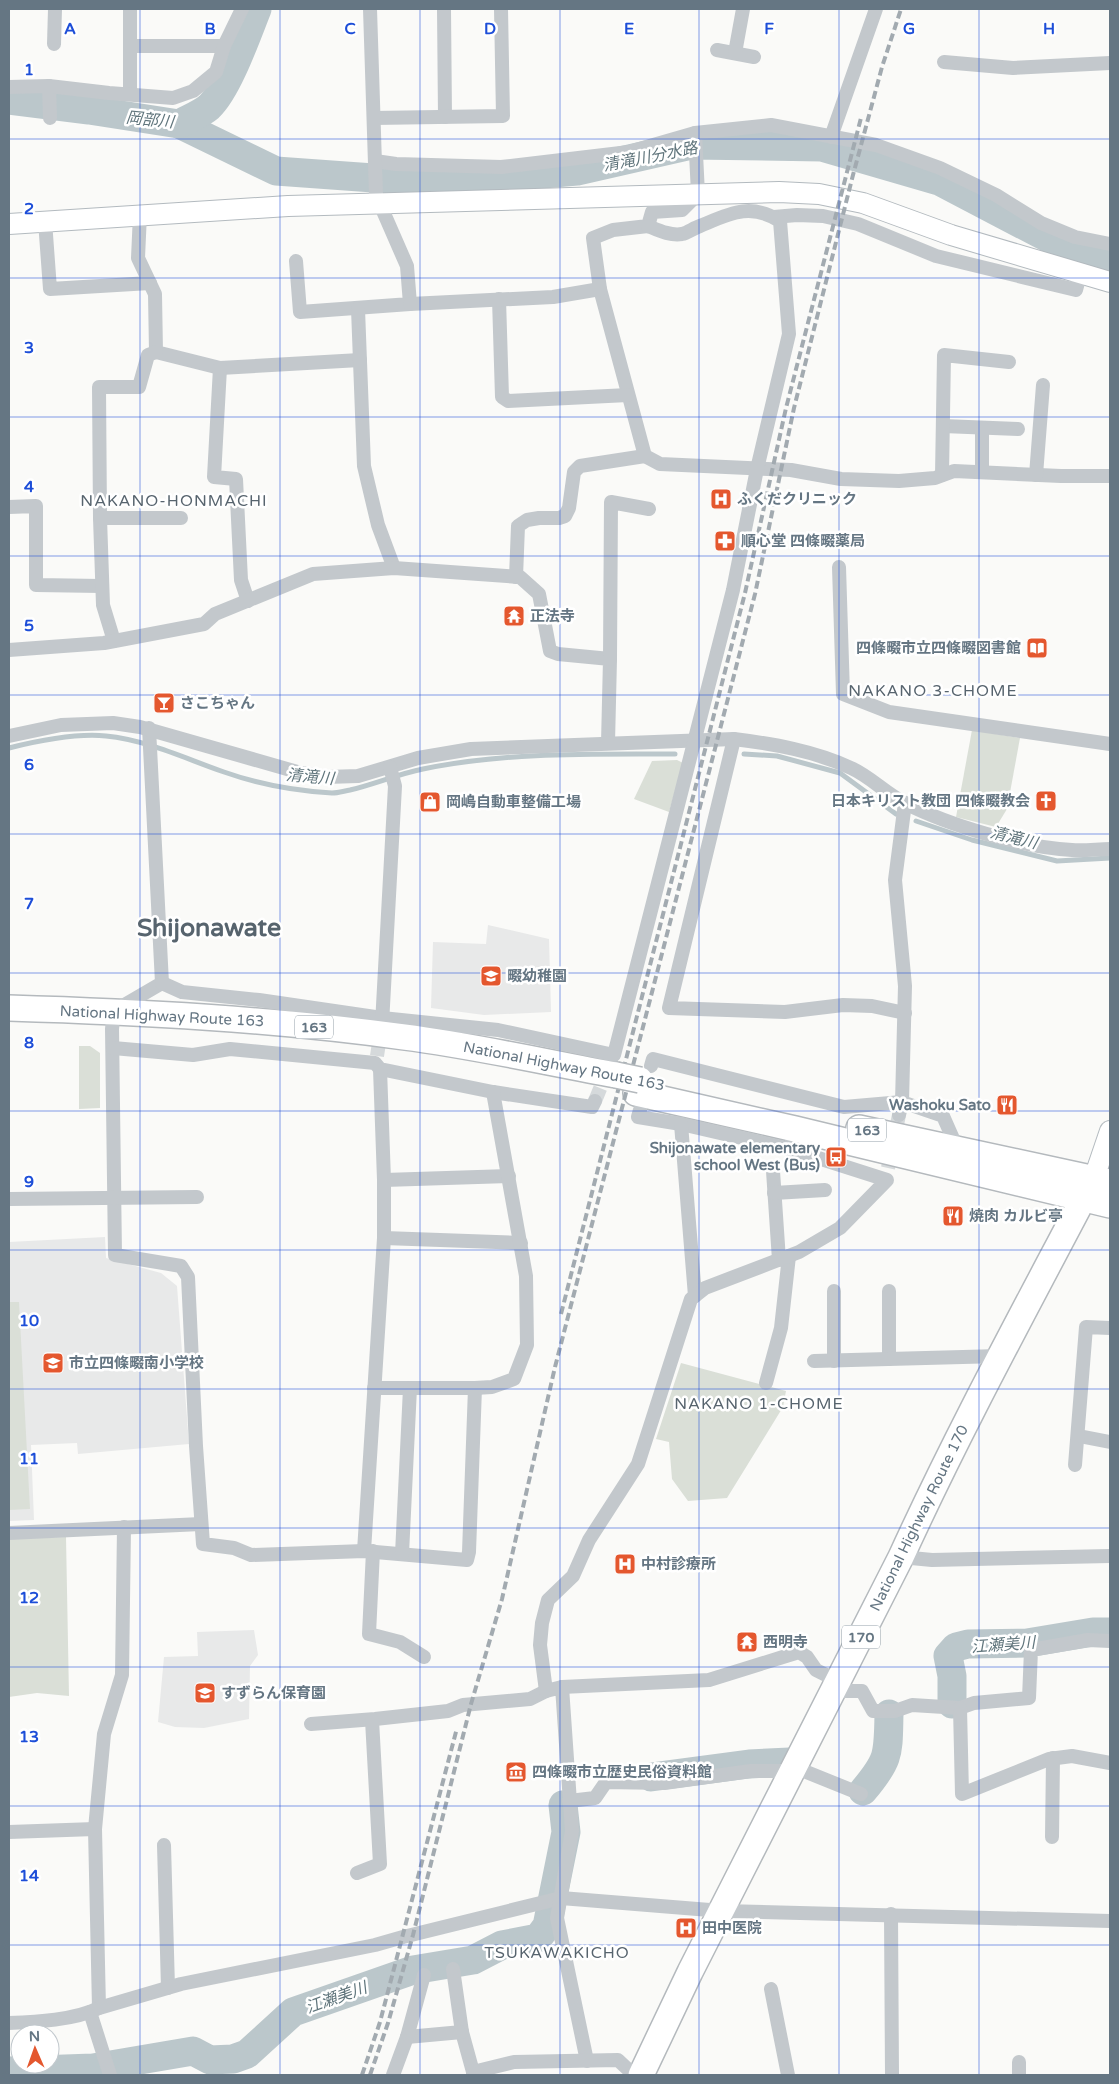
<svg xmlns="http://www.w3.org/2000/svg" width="1119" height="2084" viewBox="0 0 1119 2084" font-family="'Varela Round','Noto Sans JP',sans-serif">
<rect width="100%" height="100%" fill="#fafaf8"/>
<g fill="#e8e9e9">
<path d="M488,925l61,14 2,73 -67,3 -53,-7 2,-66 53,2z"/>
<path d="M105,1237l1,21 55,15 16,13 12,158 -111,10 -1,-11 -46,2 3,75 -25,1v-279z"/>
<path d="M254,1630l4,25 -8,11 -1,53 -45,9 -29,-1 -17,-5 6,-65 34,-1 -1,-24z"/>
</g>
<g fill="#dadfd7">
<path d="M972,730l48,8 -13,71 -11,18 -40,-10z"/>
<path d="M677,760l6,3 -14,49 -35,-13 18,-38z"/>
<path d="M79,1046h11l10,7v55l-21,1z"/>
<path d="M9,1302h10l11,207 -21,1z"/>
<path d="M681,1363l105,28 -3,16 -56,91 -39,3 -16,-22 -3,-37 -13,-3z"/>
<path d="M66,1537l3,159 -32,-3 -28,4v-158z"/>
</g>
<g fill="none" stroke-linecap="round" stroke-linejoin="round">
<g stroke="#bbc7cb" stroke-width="5">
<path d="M9,748c28,-7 68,-15 97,-12 41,4 80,23 118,36 34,12 72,19 108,21 6,0 12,-2 18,-3 25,-6 48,-16 73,-21 81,-17 168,-15 252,-15"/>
<path d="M744,754l33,2 63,17 56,41"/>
<path d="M916,821l56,19 85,21 53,-3"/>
</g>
<g stroke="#bbc7cb" stroke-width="29">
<path d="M9,100l80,10 90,14 97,47 167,12 134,-12 114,-26 131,2 117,34 111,58 47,18 13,1"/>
<path d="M179,124c9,-5 22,-10 30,-17 19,-18 38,-73 48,-98"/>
<path d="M952,1704v-28l-4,-20 8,-9 12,-3 59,-1 66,-11h17"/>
<path d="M651,1777l98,-13 41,-2"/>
<path d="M863,1791c27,-32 25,-37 26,-77"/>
<path d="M9,2071l84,-3 100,-17 17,9 23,-1 14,-5 46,-42 120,-42 60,-10 29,-15 36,-7 9,-12 19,-94 -3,-27"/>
</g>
<g stroke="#d5d9db" stroke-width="14" stroke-dasharray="14 7" stroke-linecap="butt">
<path d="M377,1056l4,-26"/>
<path d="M595,1101l13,-32"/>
<path d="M888,1168l11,-53"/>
</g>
<g stroke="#b3babf" stroke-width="22">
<g id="secondary">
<path d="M9,224l279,-18 491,-14 40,2 44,9 88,32 159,47"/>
<path d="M1094,1178l16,-47"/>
</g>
</g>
<g stroke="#b4b9bd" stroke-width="28">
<g id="highway">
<path d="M9,1008c132,4 264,11 395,29 71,9 141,25 212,38"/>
<path d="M636,1093l159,36 315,76"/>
<path d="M859,1128l250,54"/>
<path d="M641,2075l49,-103 211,-415c59,-129 127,-253 193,-379"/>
</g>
</g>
<g stroke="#c3c8cc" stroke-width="14">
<path d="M130,9v85"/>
<path d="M444,9l1,108"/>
<path d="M54,44l1,-35"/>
<path d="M130,46h94"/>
<path d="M717,50l37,7"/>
<path d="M735,53l8,-44"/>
<path d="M944,62l69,6 97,-5"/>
<path d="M49,86l1,32"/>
<path d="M9,87l40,-1 60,7 64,5 20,-7 23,-19 8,-26 18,-37"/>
<path d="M374,118l129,-2 -2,-107"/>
<path d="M831,137l45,-128"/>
<path d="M375,161l21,3 105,3 128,-15 66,-19 76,-8 105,20 64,23 56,27 45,28 34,14 35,7"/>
<path d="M140,214l-2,44 17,36 1,58 64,16 140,-8"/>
<path d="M774,217l23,-2 26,1 35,8 78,32 140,34 4,-15"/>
<path d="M45,221l5,68 100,-6"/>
<path d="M296,261l4,51 110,-8 -3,-38 -31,-71 -6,-186"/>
<path d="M600,289l45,167 15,8 131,6 50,9 58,2 36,-3 19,-7 107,5h49"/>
<path d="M499,299l3,98 6,4 120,-6"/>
<path d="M410,304l143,-7 47,-8 -7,-51 20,-8 35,-4 4,-14 30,-2 16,-16 -3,-61"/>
<path d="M358,309l6,157 14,59 16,43"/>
<path d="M220,368l-6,109 22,2 5,101 7,21"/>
<path d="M943,426l75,3"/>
<path d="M982,472v-44"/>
<path d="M942,475l2,-120 65,7"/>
<path d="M1036,475l7,-90"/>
<path d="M9,507l27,-1v79l65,1"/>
<path d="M100,518l-1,-131h40l9,-32 8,-3"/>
<path d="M839,567l4,127 46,18 221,32"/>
<path d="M516,577l2,-51 9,-6 12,-2h20l6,-2 4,-8 5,-36 6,-6 65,-10"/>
<path d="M114,641l-11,-36 -3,-87h81"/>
<path d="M9,650l95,-7 100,-19 11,-10 98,-40 81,-6 126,9 19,17 11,57 8,3 52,5 -2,84"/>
<path d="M610,659l1,-157 38,7"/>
<path d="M149,728l13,255 -48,28 -2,18 3,226 66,11 7,11 8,169 7,98 31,4 17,7 113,-4 103,9 2,-8 6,-164"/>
<path d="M9,736l52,-11 52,-2 27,4 161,46 26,4 31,-1 60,-18 53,-9 263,-10c40,5 81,12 117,29 20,9 35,26 54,35 43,22 119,45 167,47 13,1 26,-1 38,-1"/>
<path d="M734,739l-65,269 116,4 58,-7 29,1 33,7"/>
<path d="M905,803l-10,77 10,106 -3,116 41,14 15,34"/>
<path d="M162,983l20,9 77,8 123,18 116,12 116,25 119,-465 24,-121 32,-135 -9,-113c-30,-19 -51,-7 -80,5 -6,2 -13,7 -18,8 -12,2 -24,-4 -34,-8"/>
<path d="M382,1024l13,-238 -5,-19"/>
<path d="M113,1048l80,7 37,-6 145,14 5,6 113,23 99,15 3,-6"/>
<path d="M651,1066l2,-7 191,48 58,-5 -3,13"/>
<path d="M640,1110l-2,7 43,7 109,25"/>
<path d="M681,1124l14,172"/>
<path d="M773,1171l6,89"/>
<path d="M384,1180l125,-4"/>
<path d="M774,1193l51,-3"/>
<path d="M9,1199l188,-2"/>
<path d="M384,1238l137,5"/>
<path d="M889,1291v68"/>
<path d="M814,1361l186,-5"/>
<path d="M834,1361v-70"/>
<path d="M766,1383l15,-55 8,-72"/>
<path d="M374,1388h101l17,-1 22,-8 13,-34 -1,-69 -33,-184"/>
<path d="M1079,1436l31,6"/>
<path d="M1075,1465l11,-138 24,1"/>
<path d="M9,1533l192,-9"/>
<path d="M364,1551l20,-313v-58l-4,-111"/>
<path d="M373,1551l-4,83 31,8 24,15"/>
<path d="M402,1554l8,-166"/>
<path d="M901,1557l31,3 178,-4"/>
<path d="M562,1687l147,-7 90,-28 8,5 9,13 22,11"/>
<path d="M833,1691h29l11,20h22l17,-6 48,3 14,-5 55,-5 2,-48 57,-10 22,1"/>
<path d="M960,1708l2,86 87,-35 23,-3 38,7"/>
<path d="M311,1724l64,-5 73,-8 15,-6 67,-6 16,-8"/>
<path d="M794,1767l67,27"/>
<path d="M569,1801l26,-3 11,-16 58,1 87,-12h41"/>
<path d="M9,1832l86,-3"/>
<path d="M1052,1837l1,-79"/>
<path d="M164,1845l4,143"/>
<path d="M357,1873l23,-9 -8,-144"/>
<path d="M891,1914l1,161"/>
<path d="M453,1969l9,63 11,40"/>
<path d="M771,1989l17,86"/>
<path d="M99,2008l-4,-179 9,-95 18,-59 2,-148"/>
<path d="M90,2012l20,63"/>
<path d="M9,2023c27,-1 66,-3 90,-15l82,-24 194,-39 28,-8 158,-39 161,13 388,10"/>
<path d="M407,2037l55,-5"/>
<path d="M587,2061l-30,-143 15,-87 -10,-144 -16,4 -6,-46 2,-22 6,-23 25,-24 16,-36 49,-76 53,-165 14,-11 94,-36 41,-24 47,-48 -97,-31 5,-20"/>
<path d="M1019,2062v13"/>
<path d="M393,2075l14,-38 17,-62"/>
<path d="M473,2075v-3l41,-10 104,-2 16,15"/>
</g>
<use href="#secondary" stroke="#fff" stroke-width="20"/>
<use href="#highway" stroke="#fff" stroke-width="25"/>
<g stroke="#a2aab0" stroke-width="4" stroke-dasharray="8 4" stroke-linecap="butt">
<path d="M561,1314l184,-721 41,-185 75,-290"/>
<path d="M362,2075l18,-53 77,-294"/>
<path d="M370,2075l18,-52 25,-88 58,-231 31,-105 53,-232 200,-773 39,-186 59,-233 29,-108 19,-58"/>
</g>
<g stroke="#b4b9bd" stroke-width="28" stroke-linecap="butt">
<path id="highway-bridge" d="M616,1075l24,5"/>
</g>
<use href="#highway-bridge" stroke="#fff" stroke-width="25"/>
</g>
<path fill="none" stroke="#1d4ed8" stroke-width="1" stroke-opacity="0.55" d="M140,9v2066M280,9v2066M420,9v2066M560,9v2066M699,9v2066M839,9v2066M979,9v2066M9,139h1101M9,278h1101M9,417h1101M9,556h1101M9,695h1101M9,834h1101M9,973h1101M9,1111h1101M9,1250h1101M9,1389h1101M9,1528h1101M9,1667h1101M9,1806h1101M9,1945h1101"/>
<defs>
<g id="hospital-square" transform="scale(1.125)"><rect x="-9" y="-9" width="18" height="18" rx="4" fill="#e4572e" stroke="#fff"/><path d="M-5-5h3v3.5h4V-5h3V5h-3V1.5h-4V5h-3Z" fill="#fff"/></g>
<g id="pharmacy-square" transform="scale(1.125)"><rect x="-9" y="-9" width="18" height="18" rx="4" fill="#e4572e" stroke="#fff"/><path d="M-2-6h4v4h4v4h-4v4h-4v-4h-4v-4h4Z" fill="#fff"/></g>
<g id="temple-square" transform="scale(1.125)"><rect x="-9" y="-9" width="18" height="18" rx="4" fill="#e4572e" stroke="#fff"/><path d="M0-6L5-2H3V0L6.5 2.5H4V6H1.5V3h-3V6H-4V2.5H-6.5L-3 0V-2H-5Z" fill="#fff"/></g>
<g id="library-square" transform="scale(1.125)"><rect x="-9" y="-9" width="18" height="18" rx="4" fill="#e4572e" stroke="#fff"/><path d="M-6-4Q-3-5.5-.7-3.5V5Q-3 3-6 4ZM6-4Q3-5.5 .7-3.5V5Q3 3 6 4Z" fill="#fff"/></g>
<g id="bar-square" transform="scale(1.125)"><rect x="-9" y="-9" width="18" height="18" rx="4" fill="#e4572e" stroke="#fff"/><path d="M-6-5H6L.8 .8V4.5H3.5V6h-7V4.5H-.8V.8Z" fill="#fff"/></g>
<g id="church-square" transform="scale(1.125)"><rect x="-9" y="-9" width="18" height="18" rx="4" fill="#e4572e" stroke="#fff"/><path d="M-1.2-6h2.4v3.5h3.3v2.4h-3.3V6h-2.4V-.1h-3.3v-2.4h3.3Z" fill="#fff"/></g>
<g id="shop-square" transform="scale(1.125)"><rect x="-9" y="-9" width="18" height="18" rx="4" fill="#e4572e" stroke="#fff"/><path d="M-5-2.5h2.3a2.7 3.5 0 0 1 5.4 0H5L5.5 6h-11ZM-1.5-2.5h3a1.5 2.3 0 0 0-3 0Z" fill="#fff"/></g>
<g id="school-square" transform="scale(1.125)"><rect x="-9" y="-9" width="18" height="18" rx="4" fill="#e4572e" stroke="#fff"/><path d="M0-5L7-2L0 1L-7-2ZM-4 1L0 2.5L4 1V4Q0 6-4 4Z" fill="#fff"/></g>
<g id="restaurant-square" transform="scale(1.125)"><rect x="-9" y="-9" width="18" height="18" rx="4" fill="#e4572e" stroke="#fff"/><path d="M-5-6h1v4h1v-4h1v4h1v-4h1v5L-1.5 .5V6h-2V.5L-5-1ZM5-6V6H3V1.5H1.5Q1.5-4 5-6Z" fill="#fff"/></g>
<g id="bus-square" transform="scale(1.125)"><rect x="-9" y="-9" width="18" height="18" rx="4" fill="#e4572e" stroke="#fff"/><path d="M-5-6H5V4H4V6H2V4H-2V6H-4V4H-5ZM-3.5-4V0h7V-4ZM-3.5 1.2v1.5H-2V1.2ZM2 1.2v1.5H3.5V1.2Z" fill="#fff"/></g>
<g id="museum-square" transform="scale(1.125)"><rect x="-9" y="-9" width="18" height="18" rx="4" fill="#e4572e" stroke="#fff"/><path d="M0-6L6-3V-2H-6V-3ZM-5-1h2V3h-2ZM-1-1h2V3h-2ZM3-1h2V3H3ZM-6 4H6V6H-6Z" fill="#fff"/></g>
</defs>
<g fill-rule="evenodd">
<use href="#hospital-square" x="721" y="499"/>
<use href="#pharmacy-square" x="725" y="541"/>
<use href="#temple-square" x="514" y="616"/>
<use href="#library-square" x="1037" y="648"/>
<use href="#bar-square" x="164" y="703"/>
<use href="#church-square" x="1046" y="801"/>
<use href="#shop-square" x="430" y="802"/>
<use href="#school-square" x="491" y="976"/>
<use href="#restaurant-square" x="1007" y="1105"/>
<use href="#bus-square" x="836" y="1157"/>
<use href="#restaurant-square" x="953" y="1216"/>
<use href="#school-square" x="53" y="1363"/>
<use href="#hospital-square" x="625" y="1564"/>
<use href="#temple-square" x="747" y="1642"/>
<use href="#school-square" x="205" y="1693"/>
<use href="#museum-square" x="516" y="1772"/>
<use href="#hospital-square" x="686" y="1928"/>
</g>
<g text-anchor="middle" stroke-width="5" stroke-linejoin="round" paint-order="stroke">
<g fill="#fff" stroke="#939fa8" stroke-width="1">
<rect x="295" y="1015.5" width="38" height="23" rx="4"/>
<rect x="848" y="1118.5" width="38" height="23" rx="4"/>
<rect x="842" y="1625.5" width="38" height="23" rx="4"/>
</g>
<g font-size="14" font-weight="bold" fill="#657683">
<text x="314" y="1032">163</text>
<text x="867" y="1135">163</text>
<text x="861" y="1642">170</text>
</g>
<g font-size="15" font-weight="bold" fill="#657683" stroke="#fff" text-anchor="start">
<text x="737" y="504">ふくだクリニック</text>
<text x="741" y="546">順心堂 四條畷薬局</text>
<text x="530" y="621">正法寺</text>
<text x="1021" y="653" text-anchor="end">四條畷市立四條畷図書館</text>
<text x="180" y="708">さこちゃん</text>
<text x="1030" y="806" text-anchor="end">日本キリスト教団 四條畷教会</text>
<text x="446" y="807">岡嶋自動車整備工場</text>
<text x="507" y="981">畷幼稚園</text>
<text x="991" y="1110" text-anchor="end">Washoku Sato</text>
<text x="820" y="1153" text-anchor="end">Shijonawate elementary<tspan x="820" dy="17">school West (Bus)</tspan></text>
<text x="969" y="1221">焼肉 カルビ亭</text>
<text x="69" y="1368">市立四條畷南小学校</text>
<text x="641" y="1569">中村診療所</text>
<text x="763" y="1647">西明寺</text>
<text x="221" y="1698">すずらん保育園</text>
<text x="532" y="1777">四條畷市立歴史民俗資料館</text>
<text x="702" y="1933">田中医院</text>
</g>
<g font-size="15" fill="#657683" stroke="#fff">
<text transform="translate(162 1016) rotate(3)" y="5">National Highway Route 163</text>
<text transform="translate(564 1066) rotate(11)" y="5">National Highway Route 163</text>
<text transform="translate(919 1518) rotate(-64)" y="5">National Highway Route 170</text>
</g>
<g font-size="16" font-style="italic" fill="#60757c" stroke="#fff">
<text transform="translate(150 119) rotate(6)" y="6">岡部川</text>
<text transform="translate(650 156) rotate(-11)" y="6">清滝川分水路</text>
<text transform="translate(310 776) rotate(5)" y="6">清滝川</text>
<text transform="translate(1014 837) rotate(14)" y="6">清滝川</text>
<text transform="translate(1003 1644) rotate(-4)" y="6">江瀬美川</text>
<text transform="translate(336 1997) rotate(-20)" y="6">江瀬美川</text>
</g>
<g font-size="16" letter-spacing="1" fill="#57646e" stroke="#fff">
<text x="174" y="506">NAKANO-HONMACHI</text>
<text x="933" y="696">NAKANO 3-CHOME</text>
<text x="759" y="1409">NAKANO 1-CHOME</text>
<text x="557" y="1958">TSUKAWAKICHO</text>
</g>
<g font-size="25" font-weight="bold" fill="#57646e" stroke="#fff">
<text x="209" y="936">Shijonawate</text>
</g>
</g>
<g font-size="16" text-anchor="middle" font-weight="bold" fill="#1d4ed8" stroke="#fff" stroke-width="5" stroke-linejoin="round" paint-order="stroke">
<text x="70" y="34">A</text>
<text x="210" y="34">B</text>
<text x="350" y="34">C</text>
<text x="490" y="34">D</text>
<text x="629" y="34">E</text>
<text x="769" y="34">F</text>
<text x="909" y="34">G</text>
<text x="1049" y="34">H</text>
<text x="29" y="75">1</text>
<text x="29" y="214">2</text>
<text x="29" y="353">3</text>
<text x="29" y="492">4</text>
<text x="29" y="631">5</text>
<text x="29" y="770">6</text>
<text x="29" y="909">7</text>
<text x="29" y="1048">8</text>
<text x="29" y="1187">9</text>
<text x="29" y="1326">10</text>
<text x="29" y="1464">11</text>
<text x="29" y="1603">12</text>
<text x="29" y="1742">13</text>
<text x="29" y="1881">14</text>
</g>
<rect width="1119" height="2084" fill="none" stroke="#657683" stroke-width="20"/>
<g transform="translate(35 2049) rotate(358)"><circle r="24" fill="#ffffff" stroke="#c1c8cd"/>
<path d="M0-4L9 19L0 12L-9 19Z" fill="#e4572e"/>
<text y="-8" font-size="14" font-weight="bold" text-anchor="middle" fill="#657683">N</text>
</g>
</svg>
